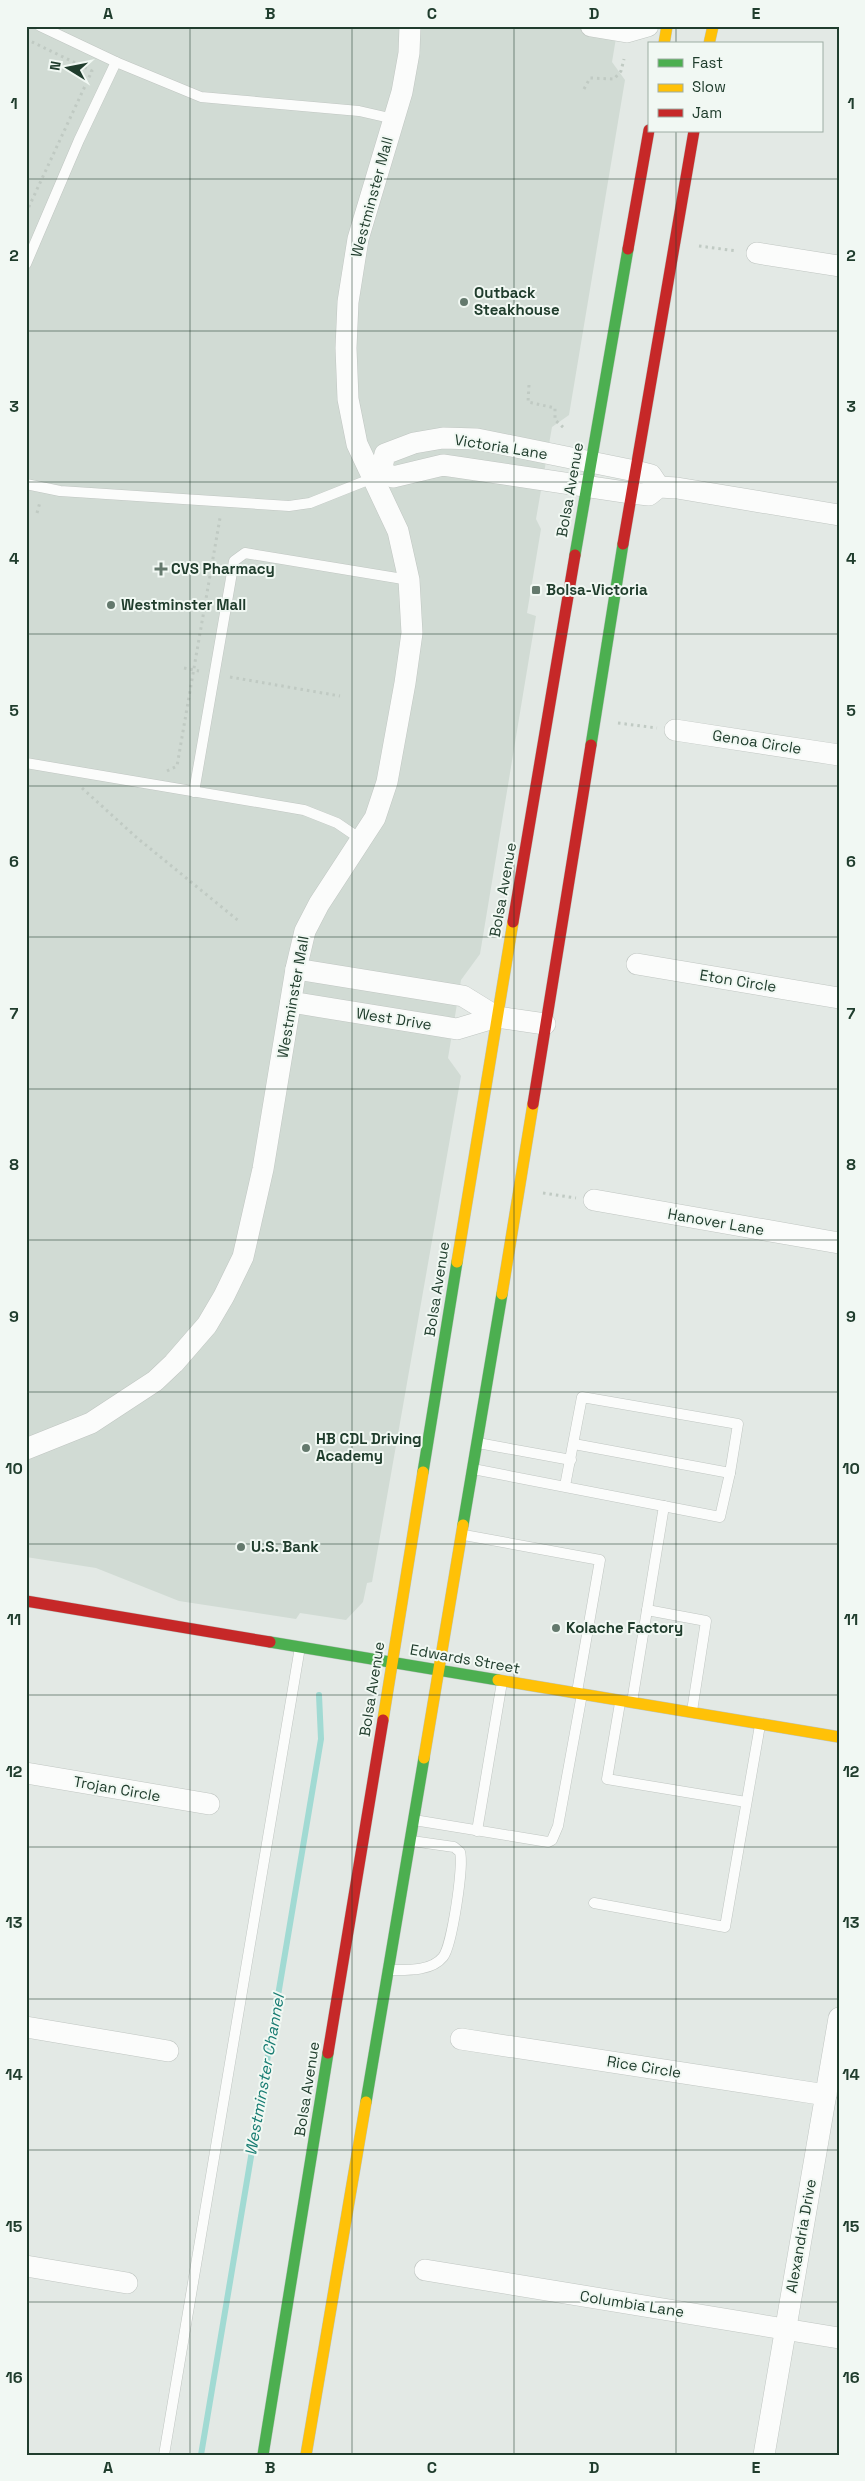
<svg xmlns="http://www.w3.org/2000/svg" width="865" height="2481" viewBox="0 0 865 2481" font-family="'Space Grotesk',sans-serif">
<rect width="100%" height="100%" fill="#e3e9e5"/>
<path fill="#d1dbd4" d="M26,26h592l-6,36 13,18 -56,335 -17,12 -16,92 5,10 -14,84 9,3 -56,338 -19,26 -13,78 13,18 -89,506 -5,1 -4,19 -17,18 -46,-7 -4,6 -117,-18 -83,-33 -70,-11z"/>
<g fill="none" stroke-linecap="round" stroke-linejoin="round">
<path stroke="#a1dad3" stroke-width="6" d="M201,2455l120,-716 -2,-44"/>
<g stroke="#c0c6c2" stroke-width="11">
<g id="lane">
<path d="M40,26l76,36 85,35 158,14 35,8"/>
<path d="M26,264l53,-124 37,-78"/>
<path d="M26,484l34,7 229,15 21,-3 63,-25"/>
<path d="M26,763l278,47 33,13 25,17"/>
<path d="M194,792l40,-231 11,-8 164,27"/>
<path d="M478,1443l93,17"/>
<path d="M574,1444l156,29"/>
<path d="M473,1469l247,48 10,-44 8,-49 -156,-27 -17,89"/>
<path d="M464,1535l136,25 -23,132"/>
<path d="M647,1610l59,11 -14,90"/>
<path d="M632,1702l32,-196"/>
<path d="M620,1703l-13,76 139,23"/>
<path d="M414,1820l134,22 4,-2 6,-14 24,-132"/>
<path d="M477,1831l25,-149"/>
<path d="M594,1903l131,24 35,-202"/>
<path d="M388,1970c17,0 43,2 55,-13 9,-11 21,-92 17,-105l-6,-5 -42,-6"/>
<path d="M164,2455l136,-808"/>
</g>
</g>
<g stroke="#c0c6c2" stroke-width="22">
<g id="street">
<path d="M591,26l36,6 21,-6"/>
<path d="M757,253l82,13"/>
<path d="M381,471l12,6 50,-12 188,28 18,2 10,-8 18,1 162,27"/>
<path d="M373,478l8,-7 4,-17 29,-11 29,-5 34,1 158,32 16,4 8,12"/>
<path d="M675,730l164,25"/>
<path d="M637,964l202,34"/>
<path d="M296,969l167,27 34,21 48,7"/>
<path d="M291,1002l166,27 40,-12"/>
<path d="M594,1200l245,43"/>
<path d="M26,1449l65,-26 64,-42 19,-18 33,-38 17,-29 19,-39 20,-88 33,-200 9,-38 14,-27 56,-86 12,-36 18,-99 7,-50 -3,-53 -11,-49 -41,-87 -9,-45 -2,-51 2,-46 10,-63 44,-147 7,-39 1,-27"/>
<path d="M26,1773l183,31"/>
<path d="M26,2027l142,24"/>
<path d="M461,2039l365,56"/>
<path d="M26,2266l101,17"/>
<path d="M425,2270l414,68"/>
<path d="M764,2455l75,-437"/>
</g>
</g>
<g stroke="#bcc5c0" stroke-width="12">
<g id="fast">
<path d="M575,555l53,-306"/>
<path d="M591,745l32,-201"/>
<path d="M423,1472l34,-210"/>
<path d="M463,1525l39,-231"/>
<path d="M270,1642l228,38"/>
<path d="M366,2102l58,-344"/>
<path d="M263,2455l65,-402"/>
</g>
</g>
<g stroke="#bcc5c0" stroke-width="12">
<g id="slow">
<path d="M664,44l3,-18"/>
<path d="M709,44l4,-18"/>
<path d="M457,1262l56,-340"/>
<path d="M502,1294l31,-190"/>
<path d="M498,1680l341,57"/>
<path d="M383,1720l40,-248"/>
<path d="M424,1758l39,-233"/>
<path d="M306,2455l60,-353"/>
</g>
</g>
<g stroke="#bcc5c0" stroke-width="12">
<g id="jam">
<path d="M628,249l21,-119"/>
<path d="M623,544l71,-413"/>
<path d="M513,922l62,-367"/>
<path d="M533,1104l58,-359"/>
<path d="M26,1601l244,41"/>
<path d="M328,2053l55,-333"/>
</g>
</g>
<g stroke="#c0cac3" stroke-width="3" stroke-dasharray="2.5 4" stroke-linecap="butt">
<path d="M26,39l66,32 -66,142"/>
<path d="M584,89l6,-11 24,1 7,-8 3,-12"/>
<path d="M699,246l38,5"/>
<path d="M529,385l-1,17 27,6v12l9,8"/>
<path d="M37,513l3,-11"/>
<path d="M184,668l15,3"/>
<path d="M230,677l110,19"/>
<path d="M618,723l39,5"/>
<path d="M167,771l10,-5 43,-248"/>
<path d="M82,788l54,49 104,85"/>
<path d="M543,1193l33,5"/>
</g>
<use href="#lane" stroke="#fbfcfb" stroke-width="10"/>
<use href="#street" stroke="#fbfcfb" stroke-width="21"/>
<use href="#fast" stroke="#4caf50" stroke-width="11"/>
<use href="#slow" stroke="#ffc107" stroke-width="11"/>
<use href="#jam" stroke="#c62828" stroke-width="11"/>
</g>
<path fill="none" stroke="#203d2d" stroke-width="1" stroke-opacity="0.55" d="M190,26v2429M352,26v2429M514,26v2429M676,26v18M676,131v2324M26,179h813M26,331h813M26,482h813M26,634h813M26,786h813M26,937h813M26,1089h813M26,1240h813M26,1392h813M26,1544h813M26,1695h813M26,1847h813M26,1999h813M26,2150h813M26,2302h813"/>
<g fill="#64796d" stroke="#f1f8f3" stroke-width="2">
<circle cx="464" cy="302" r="5"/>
<path d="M158.5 561.5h5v5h5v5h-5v5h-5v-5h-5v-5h5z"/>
<rect x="531" y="585" width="10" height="10" rx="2.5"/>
<circle cx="111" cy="605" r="5"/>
<circle cx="306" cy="1448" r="5"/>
<circle cx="241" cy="1547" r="5"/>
<circle cx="556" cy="1628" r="5"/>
</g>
<g text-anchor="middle" stroke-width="4" stroke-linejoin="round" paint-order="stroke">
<g font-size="15" fill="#203d2d" stroke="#f1f8f3">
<text transform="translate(372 197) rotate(-75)" y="5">Westminster Mall</text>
<text transform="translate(501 447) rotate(9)" y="5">Victoria Lane</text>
<text transform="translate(570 490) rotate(-80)" y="5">Bolsa Avenue</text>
<text transform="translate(757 742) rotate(9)" y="5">Genoa Circle</text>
<text transform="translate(503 890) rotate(-80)" y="5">Bolsa Avenue</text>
<text transform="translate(738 981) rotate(9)" y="5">Eton Circle</text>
<text transform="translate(293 997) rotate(-80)" y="5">Westminster Mall</text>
<text transform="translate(394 1019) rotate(9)" y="5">West Drive</text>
<text transform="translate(716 1222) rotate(10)" y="5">Hanover Lane</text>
<text transform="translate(437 1289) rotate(-81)" y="5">Bolsa Avenue</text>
<text transform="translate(465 1659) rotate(10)" y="5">Edwards Street</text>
<text transform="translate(372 1689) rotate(-81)" y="5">Bolsa Avenue</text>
<text transform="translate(117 1789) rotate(10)" y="5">Trojan Circle</text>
<text transform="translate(644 2067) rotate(9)" y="5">Rice Circle</text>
<text transform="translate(307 2089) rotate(-81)" y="5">Bolsa Avenue</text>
<text transform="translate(801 2236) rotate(-80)" y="5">Alexandria Drive</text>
<text transform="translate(632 2304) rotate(9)" y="5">Columbia Lane</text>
</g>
<g font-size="15" font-weight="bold" fill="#203d2d" stroke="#f1f8f3" text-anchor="start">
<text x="474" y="298">Outback<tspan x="474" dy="17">Steakhouse</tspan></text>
<text x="171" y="574">CVS Pharmacy</text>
<text x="546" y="595">Bolsa-Victoria</text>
<text x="121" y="610">Westminster Mall</text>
<text x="316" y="1444">HB CDL Driving<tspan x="316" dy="17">Academy</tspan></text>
<text x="251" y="1552">U.S. Bank</text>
<text x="566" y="1633">Kolache Factory</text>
</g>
<g font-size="16" font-style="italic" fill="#177c72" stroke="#f1f8f3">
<text transform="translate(264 2075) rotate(-80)" y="6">Westminster Channel</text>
</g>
</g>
<rect width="865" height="2481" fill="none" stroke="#f1f8f3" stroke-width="55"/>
<rect x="648" y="42" width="175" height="90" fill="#f1f8f3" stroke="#9dada4"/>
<rect x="658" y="59" width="25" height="8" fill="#4caf50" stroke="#9dada4"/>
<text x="692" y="68" font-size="15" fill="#203d2d">Fast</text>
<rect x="658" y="84" width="25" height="8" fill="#ffc107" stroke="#9dada4"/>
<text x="692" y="92" font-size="15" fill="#203d2d">Slow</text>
<rect x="658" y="109" width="25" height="8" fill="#c62828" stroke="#9dada4"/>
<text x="692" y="118" font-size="15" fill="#203d2d">Jam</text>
<g transform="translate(68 68) rotate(280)" stroke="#f1f8f3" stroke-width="4" paint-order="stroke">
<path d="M0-4L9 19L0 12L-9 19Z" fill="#203d2d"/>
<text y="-8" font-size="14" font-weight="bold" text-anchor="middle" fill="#203d2d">N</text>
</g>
<rect x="28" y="28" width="810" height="2426" fill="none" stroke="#203d2d" stroke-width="2"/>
<g font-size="16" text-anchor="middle" font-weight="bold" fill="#203d2d">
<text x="108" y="19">A</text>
<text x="270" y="19">B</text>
<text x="432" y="19">C</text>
<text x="594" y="19">D</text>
<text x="756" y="19">E</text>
<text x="14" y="109">1</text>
<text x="851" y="109">1</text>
<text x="14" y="261">2</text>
<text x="851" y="261">2</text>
<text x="14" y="412">3</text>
<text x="851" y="412">3</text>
<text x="14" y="564">4</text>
<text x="851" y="564">4</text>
<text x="14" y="716">5</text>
<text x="851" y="716">5</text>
<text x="14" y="867">6</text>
<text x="851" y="867">6</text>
<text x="14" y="1019">7</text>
<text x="851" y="1019">7</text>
<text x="14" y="1170">8</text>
<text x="851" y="1170">8</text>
<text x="14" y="1322">9</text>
<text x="851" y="1322">9</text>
<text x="14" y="1474">10</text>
<text x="851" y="1474">10</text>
<text x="14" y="1625">11</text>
<text x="851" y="1625">11</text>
<text x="14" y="1777">12</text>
<text x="851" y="1777">12</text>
<text x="14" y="1928">13</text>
<text x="851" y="1928">13</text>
<text x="14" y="2080">14</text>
<text x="851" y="2080">14</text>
<text x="14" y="2232">15</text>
<text x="851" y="2232">15</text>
<text x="14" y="2383">16</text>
<text x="851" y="2383">16</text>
<text x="108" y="2473">A</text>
<text x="270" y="2473">B</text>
<text x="432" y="2473">C</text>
<text x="594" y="2473">D</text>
<text x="756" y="2473">E</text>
</g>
</svg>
